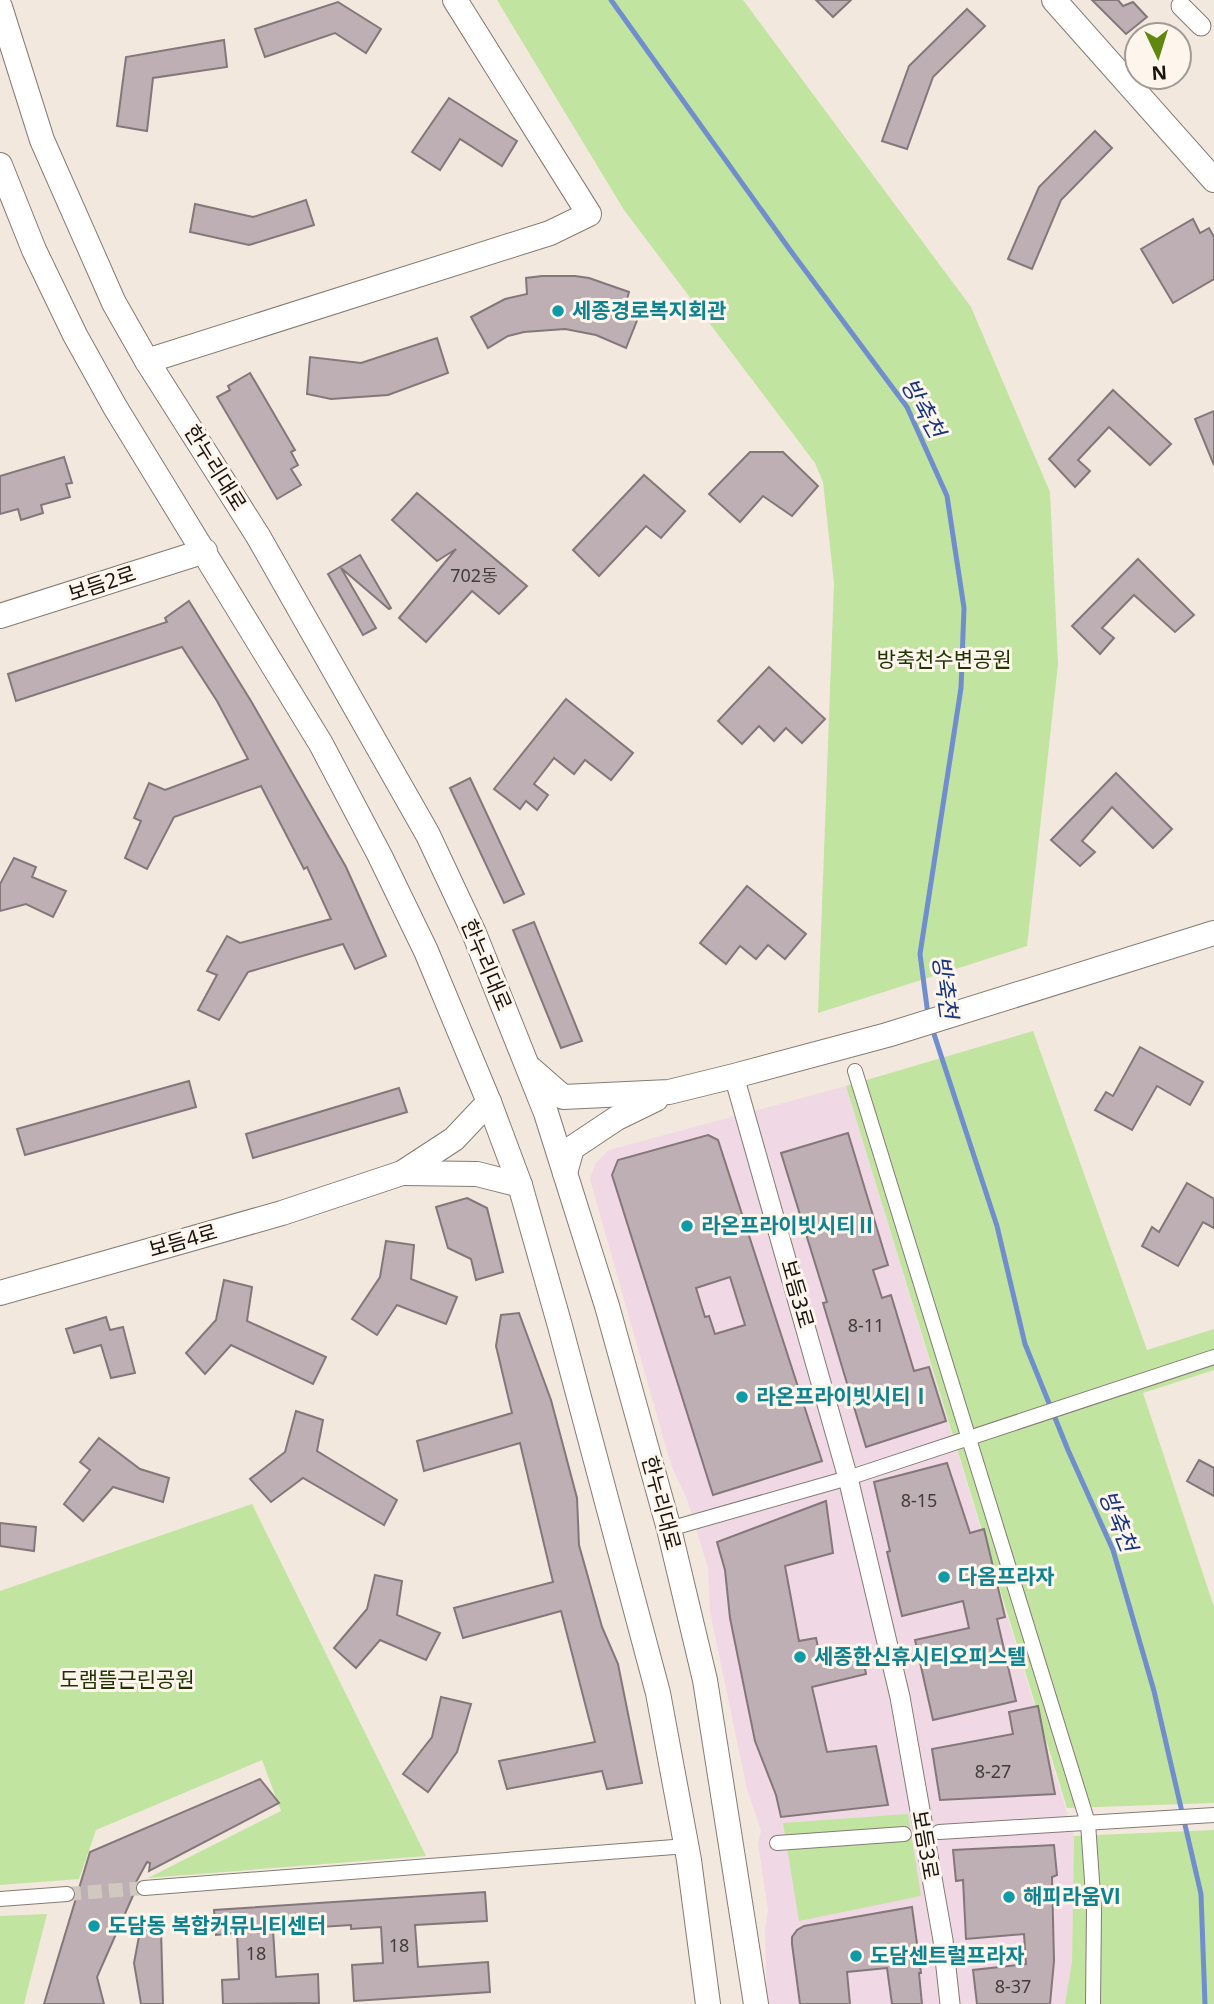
<svg xmlns="http://www.w3.org/2000/svg" width="1214" height="2004" viewBox="0 0 1214 2004" font-family="'Noto Sans','Noto Sans KR',sans-serif">
<rect width="100%" height="100%" fill="#f2e8de"/>
<path fill="#f0d8e4" d="M846,1086l228,750 -2,126 -7,42h-298l-2,-74 3,-20 -10,-67 3,-12 -14,-42 -37,-177 -2,-44 -21,-69 -15,-32 -7,-23 -75,-265 5,-15 14,-14z"/>
<g fill="#c1e4a0">
<path d="M497,0h246l228,307 79,185 8,172 -31,282 -209,67 16,-430 -11,-101 -8,-19 -191,-253z"/>
<path d="M1033,1031l114,319 67,-21v41l-71,23 71,214v196l-147,5 -221,-722z"/>
<path d="M252,1504l174,352 -278,22 133,-67 -19,-51 -166,70 -17,49 -79,6v-294z"/>
<path d="M908,1814l13,82 -122,25 -16,-98z"/>
<path d="M1214,1830v174h-149l7,-42 2,-126z"/>
<path d="M47,1914l-23,90h-24v-88z"/>
</g>
<g fill="none" stroke-linecap="round" stroke-linejoin="round">
<g stroke="#708ecd" stroke-width="5">
<path d="M611,0l179,250 117,157 40,89 17,112 -3,80 -41,266 8,61"/>
<path d="M932,1028l65,198 28,118 43,106 45,100 41,141 47,203 4,110"/>
</g>
</g>
<g fill="#bdafb3" stroke="#84777a" stroke-width="2" fill-rule="evenodd">
<path d="M816,0h35l-18,17z"/>
<path d="M1092,0h26l5,6 10,-4 14,15 -21,17z"/>
<path d="M338,2l43,27 -15,24 -31,-20 -70,24 -10,-28z"/>
<path d="M967,9l18,17 -52,51 -26,72 -25,-8 27,-75z"/>
<path d="M224,40l3,27 -74,11 -6,53 -30,-5 9,-69z"/>
<path d="M449,98l68,43 -15,25 -42,-27 -20,31 -28,-18z"/>
<path d="M1095,131l17,17 -51,52 -29,69 -24,-10 31,-72z"/>
<path d="M306,200l8,25 -65,20 -59,-13 5,-28 58,13z"/>
<path d="M1193,219l7,14 9,-5 5,9v42l-41,24 -32,-54z"/>
<path d="M542,276h33l14,2 40,14 -4,14 15,7 -14,35 -30,-13 -31,-6 -41,3 -16,4 -20,12 -17,-31 34,-18 22,-5 -1,-16z"/>
<path d="M437,338l11,35 -60,22 -57,4 -24,-5 3,-37 51,6z"/>
<path d="M250,373l45,77 -4,2 7,13 -7,4 10,16 -24,14 -60,-102 13,-7 -2,-4z"/>
<path d="M1113,390l58,54 -21,21 -41,-38 -31,33 12,11 -15,16 -26,-28z"/>
<path d="M1214,411v54l-19,-46z"/>
<path d="M750,452h33l35,34 -26,30 -29,-20 -23,26 -31,-28z"/>
<path d="M64,457l8,26 -6,1 4,13 -29,8 2,8 -22,7 -3,-11 -18,5v-38z"/>
<path d="M644,475l41,36 -24,27 -15,-12 -47,50 -26,-26z"/>
<path d="M417,493l110,93 -28,28 -27,-23 -46,51 -27,-24 57,-69 -19,12 -45,-41z"/>
<path d="M360,555l31,53 -2,1 -48,-41 35,60 -13,7 -35,-61z"/>
<path d="M1138,559l56,56 -19,17 -41,-37 -32,33 12,10 -14,16 -28,-28z"/>
<path d="M189,601l62,100 95,166 40,89 -31,13 -12,-25 -95,28 -29,48 -21,-10 19,-35 -10,-4 20,-35 13,7 91,-24 -24,-52 -3,2 -43,-83 -87,31 -27,52 -22,-11 16,-37 -7,-3 15,-35 16,7 83,-31 -31,-58 -35,-54 -166,54 -8,-27 159,-52 -2,-4z"/>
<path d="M769,667l56,52 -23,24 -16,-15 -12,13 -15,-15 -17,18 -24,-23z"/>
<path d="M566,699l67,54 -22,27 -26,-20 -11,14 -20,-16 -20,26 14,11 -11,15 -11,-9 -6,8 -26,-20z"/>
<path d="M1116,773l56,56 -19,19 -41,-41 -30,34 13,11 -15,14 -29,-26z"/>
<path d="M470,778l54,116 -20,9 -54,-115z"/>
<path d="M14,858l22,9 -4,10 34,14 -13,26 -27,-13 -26,7v-27z"/>
<path d="M747,886l59,48 -21,25 -17,-14 -12,14 -16,-13 -14,18 -26,-21z"/>
<path d="M534,922l48,119 -21,7 -48,-118z"/>
<path d="M1140,1047l63,35 -13,23 -33,-19 -25,44 -37,-20 11,-18 7,4z"/>
<path d="M189,1081l7,26 -171,48 -8,-26z"/>
<path d="M399,1088l8,24 -154,46 -7,-24z"/>
<path d="M848,1133l40,132 -15,5 9,28 9,-3 23,76 15,-4 17,54 -80,26 -43,-144 4,-1 -46,-149z"/>
<path d="M708,1135l10,5 104,321 -109,34 -101,-320 6,-15zM730,1277l15,48 -30,9 -6,-18 -4,1 -9,-29z"/>
<path d="M1187,1183l27,16v29l-11,-6 -25,44 -36,-20 10,-19 7,5z"/>
<path d="M467,1198l20,10 16,64 -27,8 -5,-21 -23,-11 -12,-41z"/>
<path d="M386,1241l28,4 -3,34 46,18 -11,27 -49,-19 -20,30 -25,-16 28,-42z"/>
<path d="M224,1280l28,7 -5,34 79,36 -13,27 -82,-39 -26,29 -19,-21 30,-33z"/>
<path d="M519,1313l32,87 26,98 2,47 23,82 16,37 24,119 -35,6 -5,-18 -95,18 -8,-28 96,-19 -34,-131 -98,27 -9,-30 99,-26 -33,-139 -96,28 -7,-30 95,-28 -16,-67 5,-31z"/>
<path d="M106,1317l4,13 13,-3 12,46 -24,5 -10,-33 -27,8 -8,-24z"/>
<path d="M296,1411l27,9 -6,31 80,49 -13,25 -81,-47 -32,24 -21,-23 35,-27z"/>
<path d="M99,1438l41,31 29,9 -6,24 -50,-15 -30,34 -19,-17 26,-34 -10,-8z"/>
<path d="M1199,1460l15,8v28l-27,-15z"/>
<path d="M947,1463l23,70 14,-4 21,88 -8,2 19,82 -83,19 -18,-80 54,-12 -6,-27 -61,15 -15,-64 3,-1 -16,-69z"/>
<path d="M826,1501l7,52 -48,13 14,75 17,-3 5,24 41,-10 4,22 -54,13 15,65 49,-6 12,59 -107,12 -5,-22 -21,-54 -25,-123 -5,-48 -8,-28z"/>
<path d="M0,1523l36,4 -2,24 -34,-5z"/>
<path d="M375,1575l27,6 -5,34 43,18 -14,27 -46,-20 -24,28 -22,-20 33,-39z"/>
<path d="M441,1697l30,7 -14,48 -29,40 -25,-18 29,-37z"/>
<path d="M1038,1706l17,88 -115,6 -8,-51 81,-15 -4,-22z"/>
<path d="M260,1779l19,24 -130,68 1,-8 -3,-1 -12,22v7l-38,86 7,27h-60l46,-152z"/>
<path d="M1054,1845l3,30 -5,2 2,84 -4,43h-73l-4,-34 53,-6 -2,-30 -58,5 -3,-59 -7,1 -3,-31z"/>
<path d="M485,1892l2,29 -72,4 3,42 70,-5 2,30 -136,9 -2,-36 31,-2 -2,-36 -30,2v-4l-78,5 3,47 42,-3 1,29 -96,1 -1,-24 17,-1 -2,-46 -21,2 -2,-25z"/>
<path d="M912,1907l9,66h-2l3,31h-30l-5,-36 -40,4 3,32h-50l-8,-60v-7l5,-7 7,-4z"/>
<path d="M161,1929l2,75h-22l-7,-41 6,-32z"/>
</g>
<g fill="none" stroke-linecap="round" stroke-linejoin="round">
<path stroke="#d1c8bf" stroke-width="14" stroke-dasharray="14 7" stroke-linecap="butt" d="M67,1894l77,-6"/>
<g stroke="#847b72" stroke-width="16">
<g id="pedestrian">
<path d="M855,1071l233,752 6,87 -1,94"/>
<path d="M669,1529l179,-51 366,-121"/>
<path d="M939,1832l275,-17"/>
<path d="M777,1843l127,-9"/>
<path d="M144,1888l543,-42"/>
<path d="M0,1899l67,-5"/>
</g>
</g>
<g stroke="#847b72" stroke-width="21">
<g id="minor">
<path d="M1181,6l20,20"/>
<path d="M734,1076l114,402 52,219 43,243 7,64"/>
</g>
</g>
<g stroke="#847b72" stroke-width="26">
<g id="tertiary">
<path d="M1054,0l160,180"/>
<path d="M0,7l42,133 72,163 33,58 111,175 170,299 46,98 72,180 61,193 62,223 36,151 51,324"/>
<path d="M0,165l34,85 41,85 40,72 206,337 59,112 46,95 63,151 31,83 40,141 98,367 31,167 19,144"/>
<path d="M147,361l403,-128 39,-19 -134,-214"/>
<path d="M0,616l205,-65"/>
<path d="M531,1069l32,28 106,-5 65,-16 153,-41 327,-102"/>
<path d="M402,1173l75,1 43,11"/>
<path d="M565,1173l7,-25 45,-30 39,-19"/>
<path d="M0,1293l282,-80 120,-40 52,-34 35,-37"/>
</g>
</g>
<use href="#pedestrian" stroke="#fff" stroke-width="14"/>
<use href="#minor" stroke="#fff" stroke-width="19"/>
<use href="#tertiary" stroke="#fff" stroke-width="24"/>
</g>
<g fill="#0f9aa8" stroke="#fef5ed" stroke-width="2.5">
<circle cx="558" cy="311" r="7"/>
<circle cx="687" cy="1226" r="7"/>
<circle cx="742" cy="1397" r="7"/>
<circle cx="944" cy="1577" r="7"/>
<circle cx="800" cy="1657" r="7"/>
<circle cx="1009" cy="1897" r="7"/>
<circle cx="94" cy="1926" r="7"/>
<circle cx="856" cy="1956" r="7"/>
</g>
<g text-anchor="middle" stroke-width="6" stroke-linejoin="round" paint-order="stroke">
<g font-size="18" fill="#413c3a">
<text x="474" y="582">702동</text>
<text x="866" y="1332">8-11</text>
<text x="919" y="1507">8-15</text>
<text x="993" y="1778">8-27</text>
<text x="399" y="1952">18</text>
<text x="256" y="1960">18</text>
<text x="1013" y="1993">8-37</text>
</g>
<g font-size="21" font-weight="bold" fill="#0d838f" stroke="#fef5ed" text-anchor="start">
<text x="572" y="318">세종경로복지회관</text>
<text x="701" y="1233">라온프라이빗시티Ⅱ</text>
<text x="756" y="1404">라온프라이빗시티Ⅰ</text>
<text x="958" y="1584">다옴프라자</text>
<text x="814" y="1664">세종한신휴시티오피스텔</text>
<text x="1023" y="1904">해피라움Ⅵ</text>
<text x="108" y="1933">도담동 복합커뮤니티센터</text>
<text x="870" y="1963">도담센트럴프라자</text>
</g>
<g font-size="21" fill="#181511" stroke="#fef5ed">
<text transform="translate(215 468) rotate(58)" y="7">한누리대로</text>
<text transform="translate(102 584) rotate(-18)" y="7">보듬2로</text>
<text transform="translate(486 965) rotate(67)" y="7">한누리대로</text>
<text transform="translate(183 1241) rotate(-16)" y="7">보듬4로</text>
<text transform="translate(797 1294) rotate(74)" y="7">보듬3로</text>
<text transform="translate(661 1503) rotate(75)" y="7">한누리대로</text>
<text transform="translate(925 1845) rotate(80)" y="7">보듬3로</text>
</g>
<g font-size="21" fill="#1f3400" stroke="#fef5ed">
<text x="944" y="667">방축천수변공원</text>
<text x="127" y="1687">도램뜰근린공원</text>
</g>
<g font-size="23" font-style="italic" fill="#183580" stroke="#fef5ed">
<text transform="translate(923 408) rotate(61)" y="8">방축천</text>
<text transform="translate(945 987) rotate(82)" y="8">방축천</text>
<text transform="translate(1118 1521) rotate(68)" y="8">방축천</text>
</g>
</g>
<g transform="translate(1158 56) rotate(176)"><circle r="33" fill="#fef5ed" stroke="#a29b95" stroke-width="2"/>
<path d="M0-5L12 26L0 18L-12 26Z" fill="#608710"/>
<text y="-10" font-size="19" font-weight="bold" text-anchor="middle" fill="#181511">N</text>
</g>
</svg>
